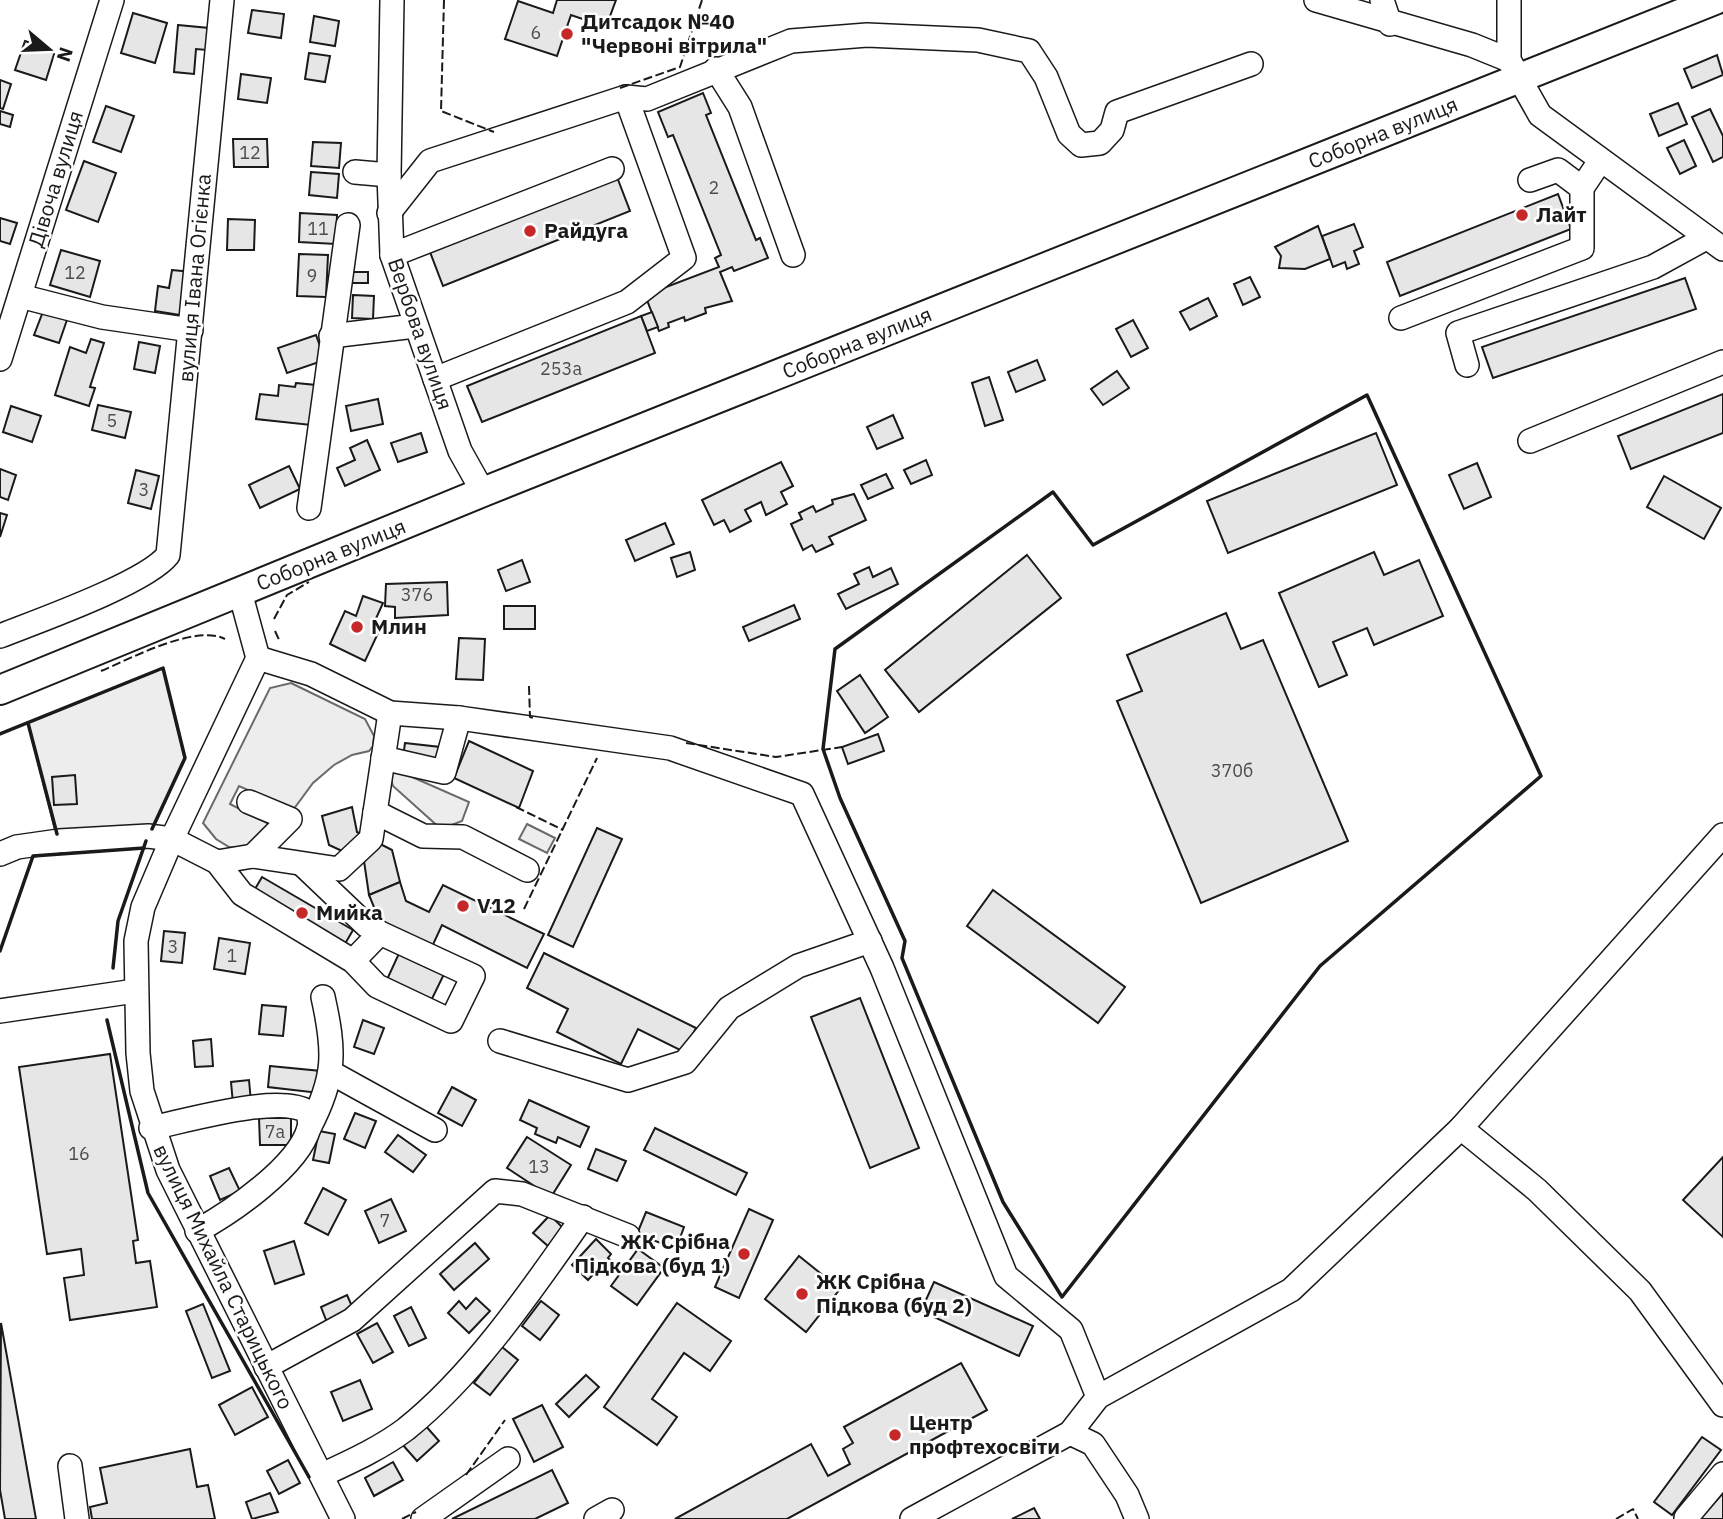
<svg xmlns="http://www.w3.org/2000/svg" width="1723" height="1519" viewBox="0 0 1723 1519" font-family="'IBM Plex Sans',sans-serif">
<rect width="100%" height="100%" fill="#fff"/>
<g fill="#ededed" stroke="#6a6a6a" stroke-width="2">
<path d="M163,668l22,90 -41,90 -83,6 -33,-131z"/>
<path d="M291,683l74,36 9,17 -1,10 -4,5 -17,4 -18,10 -21,18 -20,27 -54,-24 -9,18 43,22 -28,22 -16,-1 -13,-8 -13,-16 67,-135z"/>
<path d="M394,769l75,33 -7,19 -21,8 -48,-43 -3,-10z"/>
<path d="M527,824l28,14 -8,15 -28,-14z"/>
</g>
<g fill="#e6e6e6" stroke="#1a1a1a" stroke-width="2">
<path d="M557,0h59l-10,27 -35,-12 -14,41 -52,-17 13,-38 35,12z"/>
<path d="M252,10l32,4 -3,24 -33,-5z"/>
<path d="M133,13l34,10 -12,40 -34,-10z"/>
<path d="M314,16l25,5 -4,25 -25,-4z"/>
<path d="M178,25l31,3 -2,22 -11,-1 -2,25 -20,-2z"/>
<path d="M25,41l30,10 -9,29 -31,-10z"/>
<path d="M309,53l21,3 -5,26 -20,-3z"/>
<path d="M1717,55l6,20 -31,13 -8,-19z"/>
<path d="M241,74l30,4 -4,25 -29,-4z"/>
<path d="M0,80l11,4 -8,25 -3,-1z"/>
<path d="M703,93l8,20 -5,2 50,125 4,-2 8,20 -34,13 -2,-4 -12,5 12,29 -27,7 1,5 -21,8 -1,-4 -16,6 1,4 -10,4 -14,-36 74,-28 -4,-9 6,-3 -48,-120 -5,2 -10,-25z"/>
<path d="M1678,103l9,21 -28,12 -9,-22z"/>
<path d="M106,106l28,10 -13,36 -28,-10z"/>
<path d="M1710,109l13,27v21l-10,5 -21,-45z"/>
<path d="M0,111l13,4 -3,12 -10,-3z"/>
<path d="M233,139h34l1,28h-34z"/>
<path d="M1684,140l12,26 -16,8 -13,-26z"/>
<path d="M313,142l28,1 -2,25 -28,-2z"/>
<path d="M84,161l32,12 -18,49 -32,-12z"/>
<path d="M311,172l28,2 -2,24 -28,-3z"/>
<path d="M617,177l13,34 -187,75 -13,-34z"/>
<path d="M1558,194l13,35 -171,67 -13,-34z"/>
<path d="M300,213l37,2 -1,29 -37,-2z"/>
<path d="M0,218l17,5 -7,21 -10,-3z"/>
<path d="M228,219l27,1 -1,30h-27z"/>
<path d="M1354,224l9,23 -9,4 5,13 -12,5 -2,-7 -12,5 -11,-31z"/>
<path d="M1318,226l12,33 -25,10 -26,-1 2,-12 -6,-9z"/>
<path d="M61,250l39,11 -10,36 -40,-12z"/>
<path d="M299,254l29,1 -2,42 -29,-1z"/>
<path d="M172,270l20,2 -6,44 -31,-5 3,-25 11,2z"/>
<rect x="352" y="272" width="16" height="11"/>
<path d="M1250,277l10,20 -17,8 -9,-21z"/>
<path d="M1685,278l11,31 -203,69 -11,-31z"/>
<path d="M353,295l21,1 -1,23 -21,-1z"/>
<path d="M1208,298l9,18 -27,14 -10,-18z"/>
<path d="M44,309l24,8 -9,26 -25,-8z"/>
<path d="M652,312l6,15 -11,4 -6,-15z"/>
<path d="M641,316l14,37 -173,69 -15,-36z"/>
<path d="M1133,320l15,28 -17,9 -15,-28z"/>
<path d="M316,335l9,25 -38,13 -9,-25z"/>
<path d="M91,339l13,4 -14,44 5,1 -6,18 -34,-11 15,-48 16,6z"/>
<path d="M139,342l21,4 -5,27 -21,-4z"/>
<path d="M1037,360l8,20 -29,12 -8,-20z"/>
<path d="M1117,371l12,17 -26,17 -12,-16z"/>
<path d="M989,377l14,43 -18,6 -13,-43z"/>
<path d="M296,383l20,2 -5,40 -55,-6 4,-25 18,2 1,-11 16,2z"/>
<path d="M1723,394v39l-92,36 -13,-33z"/>
<path d="M378,399l5,25 -32,7 -5,-25z"/>
<path d="M98,405l33,7 -6,26 -33,-8z"/>
<path d="M11,406l30,10 -9,26 -29,-10z"/>
<path d="M893,415l10,23 -26,11 -10,-22z"/>
<path d="M421,433l6,19 -29,10 -7,-19z"/>
<path d="M1376,433l21,52 -169,68 -21,-52z"/>
<path d="M367,440l13,30 -35,16 -8,-18 18,-8 -5,-12z"/>
<path d="M926,460l6,15 -21,9 -7,-14z"/>
<path d="M781,462l12,24 -12,6 6,12 -21,11 -5,-13 -16,8 6,11 -21,11 -6,-12 -10,5 -12,-25z"/>
<path d="M1477,463l14,34 -27,12 -15,-34z"/>
<path d="M289,466l11,23 -40,19 -11,-23z"/>
<path d="M0,469l16,6 -8,25 -8,-3z"/>
<path d="M136,470l23,6 -8,33 -23,-6z"/>
<path d="M886,474l7,14 -25,11 -7,-14z"/>
<path d="M1664,476l57,32 -17,31 -57,-32z"/>
<path d="M854,494l12,26 -37,17 4,7 -17,8 -4,-7 -9,5 -12,-26 11,-5 -3,-6 14,-7 3,6 17,-8 -1,-4z"/>
<path d="M0,513l7,2 -7,22z"/>
<path d="M665,523l9,21 -39,17 -9,-21z"/>
<path d="M690,552l5,18 -18,7 -6,-19z"/>
<path d="M1374,552l10,23 35,-15 24,56 -69,29 -7,-17 -34,14 14,33 -28,12 -40,-94z"/>
<path d="M1027,555l34,43 -142,114 -34,-42z"/>
<path d="M522,560l8,22 -24,9 -8,-21z"/>
<path d="M869,567l4,10 18,-9 7,16 -52,25 -8,-15 21,-10 -5,-10z"/>
<path d="M447,582l1,33 -53,3v-11l-10,-1 1,-22z"/>
<path d="M363,596l20,7 -10,22 7,4 -15,32 -35,-17 15,-33 11,5z"/>
<path d="M794,605l6,14 -51,22 -6,-14z"/>
<rect x="504" y="606" width="31" height="23"/>
<path d="M1226,613l15,36 22,-9 85,201 -147,62 -84,-202 25,-10 -15,-36z"/>
<path d="M459,638l26,1 -2,41 -27,-1z"/>
<path d="M860,675l28,42 -23,16 -28,-42z"/>
<path d="M878,734l6,17 -36,13 -6,-17z"/>
<path d="M469,741l64,30 -14,37 -65,-30z"/>
<path d="M405,743l35,4 -2,14 -35,-4z"/>
<path d="M75,775l2,29 -23,1 -2,-28z"/>
<path d="M352,807l5,25 35,18 8,32 -31,13 -5,-34 -35,-16 -7,-29z"/>
<path d="M597,828l25,11 -49,108 -25,-12z"/>
<path d="M262,877l91,53 -11,19 -91,-53z"/>
<path d="M400,882l6,19 23,11 14,-27 101,49 -17,34 -85,-43 -12,26 -47,-22 -14,-34z"/>
<path d="M993,890l132,97 -27,36 -131,-97z"/>
<path d="M164,931l21,2 -3,30 -21,-2z"/>
<path d="M219,938l31,5 -5,31 -31,-5z"/>
<path d="M401,949l45,21 -18,37 -44,-21z"/>
<path d="M544,953l152,75 -12,24 -46,-23 -17,35 -64,-32 11,-23 -41,-21z"/>
<path d="M860,998l59,150 -49,20 -59,-151z"/>
<path d="M262,1005l24,2 -3,29 -24,-2z"/>
<path d="M363,1020l21,8 -10,26 -20,-7z"/>
<path d="M211,1039l2,27 -18,1 -2,-26z"/>
<path d="M110,1054l28,186 -5,1 3,22 14,-2 7,46 -87,13 -6,-42 20,-3 -3,-26 -34,5 -28,-187z"/>
<path d="M270,1066l51,5 -2,22 -51,-6z"/>
<path d="M249,1080l2,22 -18,2 -2,-22z"/>
<path d="M452,1087l24,13 -14,26 -24,-13z"/>
<path d="M529,1100l60,27 -9,20 -22,-10 -2,6 -21,-9 2,-6 -17,-8z"/>
<path d="M355,1113l21,8 -11,27 -21,-9z"/>
<path d="M259,1118h32v27h-31z"/>
<path d="M655,1128l92,45 -11,22 -92,-45z"/>
<path d="M319,1131l16,3 -6,29 -16,-3z"/>
<path d="M398,1135l28,20 -13,17 -28,-20z"/>
<path d="M527,1137l44,28 -20,32 -44,-29z"/>
<path d="M596,1149l30,12 -9,20 -29,-12z"/>
<path d="M1723,1157v80l-40,-37z"/>
<path d="M229,1168l11,23 -20,9 -10,-24z"/>
<path d="M323,1188l23,12 -18,35 -23,-12z"/>
<path d="M391,1199l15,32 -27,12 -14,-32z"/>
<path d="M749,1209l24,11 -34,78 -24,-11z"/>
<path d="M646,1212l38,15 -8,22 -39,-15z"/>
<path d="M550,1215l14,14 -16,17 -15,-13z"/>
<path d="M596,1239l15,15 -3,4 9,9 -8,8 -9,-8 -12,13 -16,-15z"/>
<path d="M294,1241l10,33 -29,10 -11,-33z"/>
<path d="M475,1243l14,16 -35,31 -14,-16z"/>
<path d="M638,1249l26,19 -27,37 -26,-19z"/>
<path d="M799,1256l41,33 -34,43 -41,-33z"/>
<path d="M934,1282l99,44 -14,30 -98,-45z"/>
<path d="M347,1295l8,18 -27,12 -7,-18z"/>
<path d="M476,1298l14,13 -21,22 -21,-20 11,-12 7,8z"/>
<path d="M541,1301l18,14 -19,25 -18,-14z"/>
<path d="M677,1303l54,38 -21,30 -26,-18 -32,46 25,18 -20,28 -53,-38z"/>
<path d="M203,1304l27,67 -18,7 -26,-67z"/>
<path d="M411,1307l15,31 -17,8 -15,-30z"/>
<path d="M1,1323l35,196h-31l-5,-29z"/>
<path d="M377,1323l16,29 -20,11 -16,-29z"/>
<path d="M502,1347l16,13 -28,35 -16,-12z"/>
<path d="M961,1363l26,47 -200,109h-112l136,-75 17,32 22,-12 -7,-15 10,-6 -9,-16z"/>
<path d="M586,1375l13,12 -30,30 -13,-13z"/>
<path d="M360,1380l12,29 -29,12 -12,-29z"/>
<path d="M252,1387l16,30 -33,18 -16,-30z"/>
<path d="M542,1405l21,42 -29,15 -21,-43z"/>
<path d="M424,1424l15,17 -22,20 -15,-17z"/>
<path d="M1702,1437l19,13 -49,65 -18,-13z"/>
<path d="M190,1449l7,38 11,-2 7,34h-123l-2,-12 17,-4 -7,-35z"/>
<path d="M288,1460l12,23 -21,11 -12,-23z"/>
<path d="M393,1462l10,18 -29,16 -9,-18z"/>
<path d="M552,1470l16,33 -33,16h-83z"/>
<path d="M270,1493l8,19 -26,7 -6,-17z"/>
<path d="M1723,1493v26h-23z"/>
<path d="M1034,1508l6,11h-28z"/>
</g>
<g fill="none" stroke-linecap="round" stroke-linejoin="round">
<g stroke="#1a1a1a" stroke-width="26">
<g id="minor">
<path d="M392,0l-3,175 3,80 68,196 23,41"/>
<path d="M1316,0l156,45 37,15"/>
<path d="M1382,0l8,24"/>
<path d="M1509,0v60l31,55 183,134"/>
<path d="M716,69l24,38 53,148"/>
<path d="M355,172l34,3"/>
<path d="M1530,180l28,-10 24,18"/>
<path d="M389,213l41,-52 196,-64 21,2 144,-58 76,-6 111,5 51,11 17,26 23,57 12,11 19,-2 12,-13 5,-18 134,-48"/>
<path d="M392,255l220,-86"/>
<path d="M20,296l82,21 89,13"/>
<path d="M1401,318l181,-70v-60l18,-27"/>
<path d="M331,336l84,-10"/>
<path d="M0,359l112,-359"/>
<path d="M1467,365l-9,-32 195,-66 53,-29"/>
<path d="M435,379l192,-77 57,-44 -58,-161"/>
<path d="M1530,441l193,-79"/>
<path d="M309,508l39,-283"/>
<path d="M240,592l18,66 -86,181 -29,68 -7,34 2,112 4,38 26,79 175,349"/>
<path d="M0,636c38,-15 146,-53 168,-81l54,-555"/>
<path d="M258,658l53,16 79,39 69,5 211,30 132,46 80,174 124,308 65,54 27,67"/>
<path d="M383,758l61,14 15,-54"/>
<path d="M249,802l41,17 -37,37"/>
<path d="M375,812l48,24 40,1 64,33"/>
<path d="M0,854l17,-7 42,-6 89,-5 24,3 45,23 25,32 111,67 27,-28 93,43 -22,45 -74,-35 -24,-25"/>
<path d="M217,862l36,-6 86,13 32,-30 19,-126"/>
<path d="M303,865l63,60 14,8"/>
<path d="M0,1011l135,-20"/>
<path d="M500,1041l128,39 57,-18 44,-54 69,-42 72,-25"/>
<path d="M330,1072l105,58"/>
<path d="M151,1128c35,-7 129,-35 157,-16 1,5 2,12 1,16 -11,39 -79,85 -112,103"/>
<path d="M309,1128c27,-51 26,-77 14,-131"/>
<path d="M1461,1128l76,62 103,101 83,114"/>
<path d="M266,1367l86,-47 143,-129 27,3 106,42"/>
<path d="M1070,1433l23,11 34,51 10,24"/>
<path d="M70,1466l7,53"/>
<path d="M322,1475c28,-13 59,-27 84,-46 69,-55 127,-141 177,-212"/>
<path d="M1686,1518l37,-44"/>
<path d="M423,1519l85,-60"/>
<path d="M596,1519l16,-9"/>
<path d="M912,1519l158,-86 28,-36 193,-107 170,-162 262,-293"/>
</g>
</g>
<g stroke="#1a1a1a" stroke-width="32">
<path id="major" d="M0,690l483,-198 1232,-492"/>
</g>
<use href="#minor" stroke="#fff" stroke-width="23"/>
<use href="#major" stroke="#fff" stroke-width="28"/>
<g stroke="#1a1a1a" stroke-width="2" stroke-dasharray="9 3.5" stroke-linecap="butt">
<path d="M444,0l-3,111 53,21"/>
<path d="M620,88l60,-21 22,-67"/>
<path d="M274,619l13,-24 22,-13"/>
<path d="M275,631l5,11"/>
<path d="M101,671c31,-13 94,-47 124,-32"/>
<path d="M529,686l1,31 4,1"/>
<path d="M686,743l90,14 66,-10"/>
<path d="M516,807l47,23"/>
<path d="M524,909l73,-151"/>
<path d="M466,1475l39,-55"/>
<path d="M402,1519l14,-7"/>
<path d="M1616,1519l17,-10 5,10"/>
</g>
<g stroke="#1a1a1a" stroke-width="3.5">
<path d="M1367,395l174,381 -221,190 -258,331 -59,-95 -101,-244 3,-17 -65,-143 -17,-49 12,-100 218,-157 40,53z"/>
<path d="M28,723l29,111"/>
<path d="M0,734l163,-66 22,90 -33,71"/>
<path d="M0,951l33,-95 111,-8"/>
<path d="M113,968l5,-47 28,-80"/>
<path d="M107,1020l41,173 161,284"/>
</g>
</g>
<g fill="#c62828" stroke="#fff" stroke-width="2.5">
<circle cx="567" cy="34" r="7"/>
<circle cx="1522" cy="215" r="7"/>
<circle cx="530" cy="231" r="7"/>
<circle cx="357" cy="627" r="7"/>
<circle cx="463" cy="906" r="7"/>
<circle cx="302" cy="913" r="7"/>
<circle cx="744" cy="1254" r="7"/>
<circle cx="802" cy="1294" r="7"/>
<circle cx="895" cy="1435" r="7"/>
</g>
<g text-anchor="middle" stroke-width="5" stroke-linejoin="round" paint-order="stroke">
<g font-size="18" fill="#4d4d4d">
<text x="536" y="39">6</text>
<text x="250" y="159">12</text>
<text x="714" y="194">2</text>
<text x="318" y="235">11</text>
<text x="75" y="279">12</text>
<text x="312" y="282">9</text>
<text x="561" y="375">253а</text>
<text x="112" y="427">5</text>
<text x="144" y="496">3</text>
<text x="417" y="601">376</text>
<text x="1232" y="777">370б</text>
<text x="173" y="953">3</text>
<text x="232" y="962">1</text>
<text x="275" y="1138">7а</text>
<text x="79" y="1160">16</text>
<text x="539" y="1173">13</text>
<text x="385" y="1227">7</text>
</g>
<g font-size="21" font-weight="bold" fill="#1a1a1a" stroke="#fff" text-anchor="start">
<text x="581" y="29">Дитсадок №40<tspan x="581" dy="24">"Червоні вітрила"</tspan></text>
<text x="1536" y="222">Лайт</text>
<text x="544" y="238">Райдуга</text>
<text x="371" y="634">Млин</text>
<text x="477" y="913">V12</text>
<text x="316" y="920">Мийка</text>
<text x="730" y="1249" text-anchor="end">ЖК Срібна<tspan x="730" dy="24">Підкова (буд 1)</tspan></text>
<text x="816" y="1289">ЖК Срібна<tspan x="816" dy="24">Підкова (буд 2)</tspan></text>
<text x="909" y="1430">Центр<tspan x="909" dy="24">профтехосвіти</tspan></text>
</g>
<g font-size="21" fill="#1a1a1a" stroke="#fff">
<text transform="translate(1383 133) rotate(-22)" y="7">Соборна вулиця</text>
<text transform="translate(56 179) rotate(-73)" y="7">Дівоча вулиця</text>
<text transform="translate(195 278) rotate(-85)" y="7">вулиця Івана Огієнка</text>
<text transform="translate(420 334) rotate(71)" y="7">Вербова вулиця</text>
<text transform="translate(857 343) rotate(-22)" y="7">Соборна вулиця</text>
<text transform="translate(331 555) rotate(-22)" y="7">Соборна вулиця</text>
<text transform="translate(223 1277) rotate(64)" y="7">вулиця Михайла Старицького</text>
</g>
</g>
<g transform="translate(49 49) rotate(109)" stroke="#ffffff" stroke-width="5" paint-order="stroke">
<path d="M0-5L12 26L0 18L-12 26Z" fill="#1a1a1a"/>
<text y="-10" font-size="19" font-weight="bold" text-anchor="middle" fill="#1a1a1a">N</text>
</g>
</svg>
